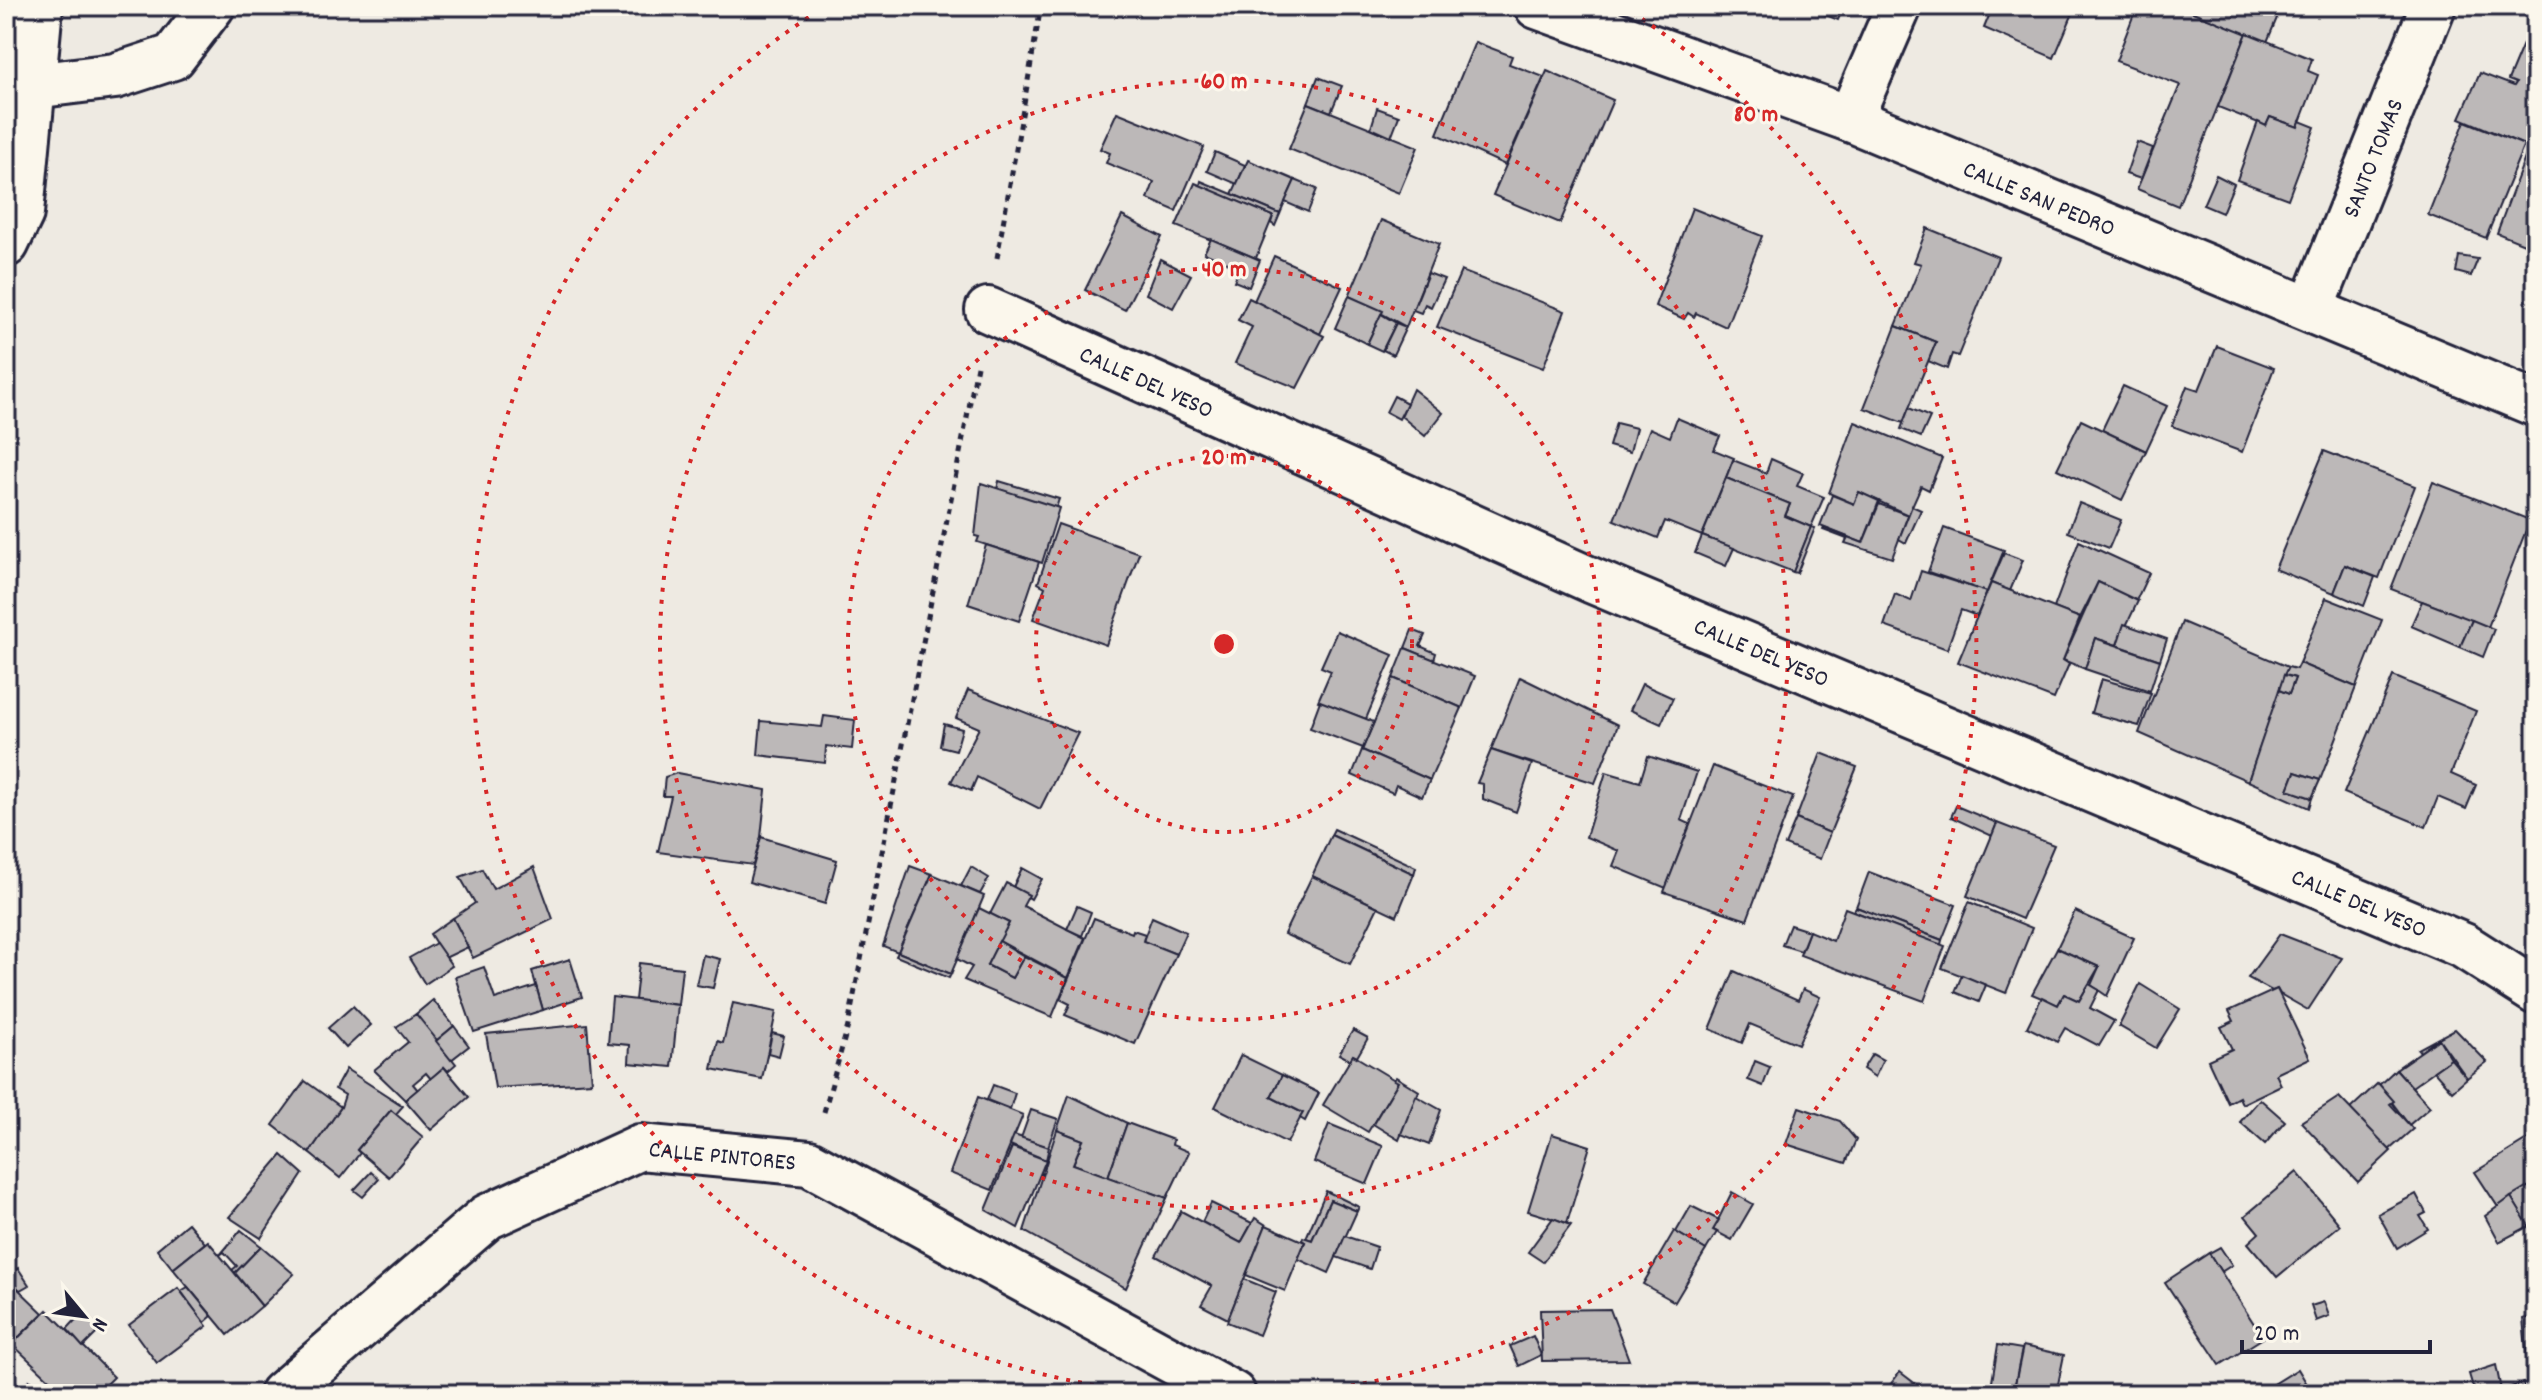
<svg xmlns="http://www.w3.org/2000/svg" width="2542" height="1400" viewBox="0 0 2542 1400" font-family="Dekko,sans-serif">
<rect width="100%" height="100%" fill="#eeeae2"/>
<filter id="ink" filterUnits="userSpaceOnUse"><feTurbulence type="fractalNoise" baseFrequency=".0125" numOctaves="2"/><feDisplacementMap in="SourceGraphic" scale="16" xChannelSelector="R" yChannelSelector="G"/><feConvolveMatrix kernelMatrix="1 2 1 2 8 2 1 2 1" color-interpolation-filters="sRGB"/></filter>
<g filter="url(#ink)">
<g fill="#bcb8b8" stroke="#22223b" stroke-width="2">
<path d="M1804,6h40l-6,14z"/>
<path d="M1993,6h83l-22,52 -70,-30z"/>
<path d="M2137,6h41l69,27 -69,173 -41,-17 43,-104 -64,-24z"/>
<path d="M2178,6h104l-15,36z"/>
<path d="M2536,13v137l-76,-32 20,-45 34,13 2,-3 -8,-3z"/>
<path d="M2247,33l65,26 -4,12 10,4 -20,52 -28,-10 -4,9 -48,-19z"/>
<path d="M1475,42l37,14 -3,8 35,13 -39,88 -68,-31z"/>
<path d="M1547,71l66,29 -53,123 -67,-28z"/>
<path d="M1318,77l24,9 -11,26 -23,-9z"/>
<path d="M1308,103l110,44 -19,46 -110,-44z"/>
<path d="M1377,108l22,8 -8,21 -20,-9z"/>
<path d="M1117,112l87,35 -28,64 -28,-12 6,-17 -48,-19 4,-10 -10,-4z"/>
<path d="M2270,117l28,10 2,-6 15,6 -27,72 -51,-19 21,-58 8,4z"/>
<path d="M2465,121l59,24 -38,93 -58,-23z"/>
<path d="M2137,142l16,6 -12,31 -15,-5z"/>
<path d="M2529,147l7,3 -2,98 -37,-15z"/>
<path d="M1215,152l30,13 -8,19 -30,-13z"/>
<path d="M1248,160l47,20 -15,34 -48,-20z"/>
<path d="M2216,175l18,9 -12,29 -19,-8z"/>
<path d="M1295,180l22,9 -9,23 -23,-10z"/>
<path d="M1201,181l79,33 -5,12 -4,-3 2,-7 -73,-30z"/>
<path d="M1195,183l78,33 -17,42 -80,-32z"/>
<path d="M1692,208l70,28 -36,91 -30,-14 -2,4 -6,-4 -4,6 -29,-13z"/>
<path d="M1122,216l40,21 -37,73 -40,-20z"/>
<path d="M1381,220l58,24 -33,83 -57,-31z"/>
<path d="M1927,228l71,29 -40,99 -6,-2 -5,15 -19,-8 8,-19 -40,-16 25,-62 -7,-2z"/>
<path d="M1211,239l49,21 -11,27 -15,-6 6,-13 -36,-15z"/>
<path d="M1274,256l68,31 -22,47 -66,-33z"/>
<path d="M2459,256l19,3 -7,17 -15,-4z"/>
<path d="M1160,259l31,16 -18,33 -27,-14z"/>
<path d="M1461,271l104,40 -22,57 -106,-41z"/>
<path d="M1428,273l16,6 -13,28 -6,-3 -4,9 -8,-3z"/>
<path d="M1349,296l34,15 -16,33 -32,-16z"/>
<path d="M1249,298l75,38 -27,52 -62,-25 17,-36 -14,-7z"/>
<path d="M1381,314l15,9 -14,28 -15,-7z"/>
<path d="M1396,323l10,4 -13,28 -10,-5z"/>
<path d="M1896,326l40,16 -33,81 -39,-15z"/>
<path d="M2217,346l57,22 -32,84 -70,-26 15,-40 12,4z"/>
<path d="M2123,386l44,20 -21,45 -44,-21z"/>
<path d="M1413,389l30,24 -18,23 -24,-20z"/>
<path d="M1394,396l13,7 -8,16 -13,-7z"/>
<path d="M1909,408l21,9 -9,20 -20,-8z"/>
<path d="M1677,418l43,18 -6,14 20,8 -32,78 -37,-15 -7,17 -44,-18 36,-92 20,9z"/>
<path d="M2081,420l65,31 -24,49 -65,-31z"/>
<path d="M1855,422l87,36 -13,32 -8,-4 -13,29 -49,-23 -5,12 -25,-11z"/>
<path d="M1616,423l20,5 -6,24 -21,-6z"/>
<path d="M2324,451l91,35 -36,92 -34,-13 -11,28 -59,-24z"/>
<path d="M1771,459l32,14 -6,13 27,11 -13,30 -26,-11 5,-12 -64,-26 7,-18 33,13z"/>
<path d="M1726,478l64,26 -5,12 26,11 -18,45 -91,-36z"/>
<path d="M999,481l60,18 -3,9 -59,-19z"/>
<path d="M2433,482l97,38 -42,107 -97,-38z"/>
<path d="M981,483l78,25 -17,55 -65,-21 2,-5 -4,-1z"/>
<path d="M1859,492l20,9 -16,42 -43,-17 12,-31 22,9z"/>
<path d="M2079,503l42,17 -12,28 -41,-16z"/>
<path d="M1879,504l29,11 -16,43 -47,-15 2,-4 -24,-9 1,-2 39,15z"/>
<path d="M1912,506l9,4 -15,33 -7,-4z"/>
<path d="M1058,524l81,29 -33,92 -73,-26 12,-32 -7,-4z"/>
<path d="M1811,527l4,1 -18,45 -4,-1z"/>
<path d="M1944,528l60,22 -17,42 -59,-20z"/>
<path d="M1702,536l32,12 -8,18 -31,-13z"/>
<path d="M2079,541l70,32 -13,28 -38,-19 -18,36 -26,-10z"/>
<path d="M986,545l53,17 -20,59 -51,-17z"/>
<path d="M2004,553l19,7 -13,31 -19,-8z"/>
<path d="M2345,565l30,12 -11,29 -30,-13z"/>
<path d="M1921,571l66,21 -10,24 -16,-6 -14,39 -63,-23 11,-32 16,7z"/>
<path d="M2098,582l40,19 -21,44 -22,-7 -10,31 -22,-9z"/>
<path d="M1991,583l89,35 -17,42 6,4 -15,35 -96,-37z"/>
<path d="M2326,598l56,22 -26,67 -57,-24z"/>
<path d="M2422,601l50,19 -12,27 -49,-21z"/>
<path d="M2472,620l22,9 -11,28 -23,-10z"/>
<path d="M2182,622l106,45 -40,114 -109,-48z"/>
<path d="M2124,624l43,15 -7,21 -43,-15z"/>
<path d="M1412,630l13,5 -5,11 16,7 -2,7 -29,-12z"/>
<path d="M1337,631l56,24 -27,64 -48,-18 13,-30 -10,-4z"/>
<path d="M2095,638l65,22 -10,31 -65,-22z"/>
<path d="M1405,648l70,28 -13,32 -69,-30z"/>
<path d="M2299,663l57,24 -36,93 -25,-8 -7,18 24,8 -3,10 -61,-27 31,-91 10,4 6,-16 -11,-3 4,-8 8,2z"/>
<path d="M2284,675l11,3 -6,16 -10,-4z"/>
<path d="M2393,676l83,35 -25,63 25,11 -10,24 -28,-12 -12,30 -82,-34z"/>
<path d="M1520,677l98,48 -23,58 -104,-33z"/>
<path d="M1393,678l69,30 -32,72 -68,-30z"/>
<path d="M2101,679l50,14 -12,33 -48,-13z"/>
<path d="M1642,684l31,14 -12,26 -31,-14z"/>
<path d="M968,690l110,43 -38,76 -63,-32 -6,14 -20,-9 28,-54 -23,-10z"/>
<path d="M1320,701l54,21 -11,26 -53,-20z"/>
<path d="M824,716l31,4 -3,29 -26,-3 -1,17 -67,-8 3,-34 61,6z"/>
<path d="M944,724l18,5 -6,21 -16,-4z"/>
<path d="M1362,750l68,30 -8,17 -26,-12 -3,8 -41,-18z"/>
<path d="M1491,750l41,14 -16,48 -33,-13v-15l-6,-1z"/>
<path d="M1821,753l36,14 -27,66 -34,-14z"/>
<path d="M1648,756l49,16 -16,48 9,4 -24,64 -53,-22 6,-15 -33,-14 20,-65 34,10z"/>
<path d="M1713,766l80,31 -46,123 -83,-28z"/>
<path d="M2295,772l25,8 -8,18 -24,-8z"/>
<path d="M677,773l89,17 -5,47 -8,28 -95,-13 13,-56h-8l2,-19z"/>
<path d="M1956,806l41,17 -5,13 -41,-19z"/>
<path d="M1796,819l34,14 -10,26 -35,-14z"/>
<path d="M1997,823l57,22 -32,74 -55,-23z"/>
<path d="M1334,829l82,38 -2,7 -83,-39z"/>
<path d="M1331,835l83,39 -17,42 -85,-40z"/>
<path d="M761,837l76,23 -12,44 -76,-22z"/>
<path d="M910,866l22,8 -34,78 -15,-6z"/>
<path d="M534,867l19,52 -80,39 -20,-40 22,-15 -15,-26 22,-8 11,20z"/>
<path d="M971,867l18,11 -9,16 -19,-8z"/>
<path d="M1022,868l20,11 -11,20 -18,-12z"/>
<path d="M1869,872l87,33 -14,35 -86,-33z"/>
<path d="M932,874l52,22 -33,78 -53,-22z"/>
<path d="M1312,876l66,31 -28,57 -66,-30z"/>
<path d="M1006,883l23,12 -6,11 62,32 -17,40 -69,-37 10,-18 -19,-9z"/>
<path d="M1969,902l63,26 -26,65 -64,-25z"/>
<path d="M1077,906l14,6 -9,24 -15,-7z"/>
<path d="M1856,907l86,33 -1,5 -88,-34z"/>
<path d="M979,908l30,15 -22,42 25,13 12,-22 44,22 -16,39 -88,-37 8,-13 -15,-8z"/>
<path d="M1845,908l100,38 -21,55 -124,-46 9,-24 24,10z"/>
<path d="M2075,911l59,27 -27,58 -16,-11 8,-18 -42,-19z"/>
<path d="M1152,917l34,15 -10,22 -33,-13z"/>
<path d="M453,918l15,29 -23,11 -15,-24z"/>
<path d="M1094,918l38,15 1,-3 12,4 -2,7 33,13 -41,90 -70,-29 5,-11 -10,-5z"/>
<path d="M1790,925l19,6 -8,20 -19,-6z"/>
<path d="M2280,934l62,24 -34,52 -28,-16 -3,-5 -5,2 -24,-13z"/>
<path d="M999,941l25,15 -12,22 -25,-13z"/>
<path d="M436,943l16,23 -27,18 -16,-26z"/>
<path d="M2057,948l42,19 -20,34 -15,-7 -6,11 -26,-11z"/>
<path d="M898,952l53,22 -2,4 -53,-22z"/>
<path d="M703,955l17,4 -7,29 -17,-3z"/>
<path d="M570,959l12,38 -39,13 -11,-39z"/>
<path d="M639,963l43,5 -4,37 -43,-5z"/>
<path d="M484,967l11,32 41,-13 7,24 -69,22 -19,-55z"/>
<path d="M1734,971l64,29 5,-11 17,8 -22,47 -48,-20 -8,19 -32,-14z"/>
<path d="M1962,975l24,10 -7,17 -24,-10z"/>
<path d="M2089,984l10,6 -9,18 24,13 -15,25 -34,-18 -8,14 -30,-15 15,-30 16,8 6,-11 15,7z"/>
<path d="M2140,984l40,25 -24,39 -37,-22z"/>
<path d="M2277,989l33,69 -34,16 5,11 -39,19 -3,-7 -11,6 -20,-43 24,-11 -11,-22 13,-6 -5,-10z"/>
<path d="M612,997l66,8 -6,62 -43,-4 1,-18 -22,-2z"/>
<path d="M433,1000l21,26 -18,15 -20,-27z"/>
<path d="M733,1003l43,9 -14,67 -50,-10 6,-28 5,2z"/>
<path d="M353,1006l18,19 -25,23 -18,-20z"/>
<path d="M416,1014l40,50 -8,7 -4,-4 -13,12 -5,-6 -13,11 5,6 -13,10 -31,-30 34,-28 -12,-15z"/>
<path d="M587,1024l5,58 -97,6 -9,-54z"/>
<path d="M454,1026l15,20 -18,14 -15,-19z"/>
<path d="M2455,1029l32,33 -20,16 -28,-39 -19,13 -2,-3z"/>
<path d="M1353,1030l15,8 -11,19 -4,-2 -3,5 -11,-6z"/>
<path d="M772,1033l12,3 -5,20 -11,-3z"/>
<path d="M2439,1039l12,20 -39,28 -16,-18z"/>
<path d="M1872,1054l11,6 -8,17 -12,-8z"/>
<path d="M1241,1055l41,20 -11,22 32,16 -16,30 -72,-36z"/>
<path d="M1353,1055l45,27 -30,50 -45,-27z"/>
<path d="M2451,1059l16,19 -15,13 -18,-20z"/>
<path d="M1755,1061l15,6 -7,19 -15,-6z"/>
<path d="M444,1067l25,30 -38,33 -26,-30z"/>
<path d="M346,1069l57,37 -8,9 -4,-5 -34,40 3,3 -20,25 -31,-25 32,-46 4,-12 -10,-6z"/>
<path d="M2396,1069l34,38 -21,18 -30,-40z"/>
<path d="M1282,1075l37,18 -14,28 -5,-3 3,-5 -32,-16z"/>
<path d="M1396,1077l23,14 -20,49 -26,-16 25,-42 -4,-2z"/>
<path d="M305,1081l36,26 -32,46 -36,-28z"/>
<path d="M2378,1083l16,18 -4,3 23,25 -24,21 -39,-41z"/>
<path d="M993,1085l22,8 -5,16 -23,-9z"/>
<path d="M1069,1095l58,28 -19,54 -35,-13 10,-24 -26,-10z"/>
<path d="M1416,1096l25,14 -12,35 -28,-11z"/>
<path d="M978,1097l45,18 -31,75 -42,-17z"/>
<path d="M2339,1097l52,54 -33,31 -57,-60z"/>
<path d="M2260,1099l25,22 -20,23 -25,-22z"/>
<path d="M1799,1107l41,14 16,19 -10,23 -60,-19z"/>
<path d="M391,1110l32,27 -34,40 -32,-27z"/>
<path d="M1031,1110l27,9 -10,28 -27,-9z"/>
<path d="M1127,1123l46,17 -1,5 17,7 -22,46 -59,-21z"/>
<path d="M1329,1124l54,22 -16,38 -53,-22z"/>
<path d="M1057,1130l26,10 -10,24 94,34 -41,90 -102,-57z"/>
<path d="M1552,1134l38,12 -23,77 -39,-12z"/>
<path d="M1014,1135l35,12 -3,13 -36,-15z"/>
<path d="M2535,1135l1,47 -38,25 -23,-35z"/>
<path d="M1012,1147l34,13 -28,68 -32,-18z"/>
<path d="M282,1155l21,19 -42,64 -32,-21z"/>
<path d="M371,1172l8,7 -16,18 -9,-7z"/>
<path d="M2297,1172l43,53 -63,52 -29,-34 11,-10 -14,-17z"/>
<path d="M2536,1182v57l-25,-42z"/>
<path d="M1326,1191l33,16 -2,4 -27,-11 -18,40 -6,-2z"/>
<path d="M1732,1192l21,12 -21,36 -19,-10z"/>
<path d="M2416,1194l10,19 -6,3 8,13 -31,19 -19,-34z"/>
<path d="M2511,1197l18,29 -30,16 -14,-26z"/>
<path d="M1330,1200l27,11 -28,62 -31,-14 7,-17 -3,-2 1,-3 9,3z"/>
<path d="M1211,1203l41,20 -11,20 -39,-21z"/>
<path d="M1691,1206l28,14 -6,10 4,2 -11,18 -30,-18z"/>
<path d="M1181,1211l60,32 14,-25 11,7 -38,94 -27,-14 11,-19 -56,-30z"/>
<path d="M1553,1218l18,7 -28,37 -15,-10z"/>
<path d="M188,1223l17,20 -32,26 -16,-20z"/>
<path d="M1266,1225l39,17 -20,49 -39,-16z"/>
<path d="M241,1230l20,16 -26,27 -3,-3 5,-4 -13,-14 -4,3z"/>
<path d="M1674,1231l32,19 -31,52 -32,-18z"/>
<path d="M1345,1236l32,11 -7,22 -34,-12z"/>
<path d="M208,1241l54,65 -34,29 -55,-66z"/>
<path d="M261,1246l33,28 -32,32 -27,-33z"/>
<path d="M2220,1247l12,18 -11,7 -12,-19z"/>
<path d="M2209,1253l54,85 -43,27 -55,-83z"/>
<path d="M18,1268l11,17 -9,5 -10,-9 -4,4v-9z"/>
<path d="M1244,1279l32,13 -17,43 -32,-13z"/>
<path d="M10,1281l33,32 -31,31 -6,-5v-54z"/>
<path d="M188,1287l24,29 -8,7 -23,-32z"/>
<path d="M178,1288l29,38 -50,37 -28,-38z"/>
<path d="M2324,1302l5,14 -13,5 -5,-15z"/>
<path d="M1610,1309l19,51 -87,1 -2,-51z"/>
<path d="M47,1310l67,67 -17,17h-32l-53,-50z"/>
<path d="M83,1312l17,18 -17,17 -16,-18z"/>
<path d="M2536,1315v52l-8,1 -5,-49z"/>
<path d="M1533,1336l8,19 -22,11 -9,-20z"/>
<path d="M1998,1345l24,4 -9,45h-23z"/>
<path d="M2023,1346l41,9 -8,39h-43z"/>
<path d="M2496,1365l5,25 -26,4 -6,-20z"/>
<path d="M2298,1369l15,25h-35l-4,-10z"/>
<path d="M6,1372l15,16 -6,6h-9z"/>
<path d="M1900,1372l17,13 -7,9h-27z"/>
<path d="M29,1380l13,14h-27z"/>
<path d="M2523,1383l3,11h-37l12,-4z"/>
</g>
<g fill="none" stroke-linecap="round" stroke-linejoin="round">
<g stroke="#22223b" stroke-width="50">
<g id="minor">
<path id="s1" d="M1537,6l313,113 686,285"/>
<path d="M33,86l82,-10 58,-19 39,-51"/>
<path d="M1850,119l49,-113"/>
<path d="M6,244l15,-31 19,-207"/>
<path id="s2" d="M988,310l605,271 871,365 72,46"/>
<path id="s3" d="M2311,310l122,-304"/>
<path id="s4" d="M282,1394l205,-177 153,-70 169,16 424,231"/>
</g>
</g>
<g stroke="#22223b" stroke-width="5" stroke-dasharray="6 6" stroke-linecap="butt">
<path d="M997,258l44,-252"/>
<path d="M824,1112l24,-86 129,-660"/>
</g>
<use href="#minor" stroke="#fbf7ec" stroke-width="44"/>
</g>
</g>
<g fill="none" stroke="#d62828" stroke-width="4" stroke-dasharray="4 8">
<circle cx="1224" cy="644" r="188"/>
<circle cx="1224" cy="644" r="376"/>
<circle cx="1224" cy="644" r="564"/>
<path d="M1165 1394A752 752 0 0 1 826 6M1622 6A752 752 0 0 1 1283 1394"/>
</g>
<g text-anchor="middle" stroke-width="6" stroke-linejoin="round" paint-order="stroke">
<g font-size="24" fill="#22223b" stroke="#fbf7ec">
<text dy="8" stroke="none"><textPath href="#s3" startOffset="164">SANTO TOMAS</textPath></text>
<text dy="8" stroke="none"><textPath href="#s1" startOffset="538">CALLE SAN PEDRO</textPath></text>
<text dy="8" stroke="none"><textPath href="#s2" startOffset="174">CALLE DEL YESO</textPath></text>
<text dy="8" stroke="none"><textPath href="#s2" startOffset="846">CALLE DEL YESO</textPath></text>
<text dy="8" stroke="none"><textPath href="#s2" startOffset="1494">CALLE DEL YESO</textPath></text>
<text dy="8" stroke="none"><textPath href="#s4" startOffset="522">CALLE PINTORES</textPath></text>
</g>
</g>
<circle cx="1224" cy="644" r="12" fill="#d62828" stroke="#fbf7ec" stroke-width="4"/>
<g font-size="24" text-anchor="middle" font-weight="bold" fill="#d62828" stroke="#fbf7ec" stroke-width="6" stroke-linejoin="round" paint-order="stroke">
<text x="1224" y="88">60 m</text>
<text x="1756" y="121">80 m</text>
<text x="1224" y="276">40 m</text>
<text x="1224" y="464">20 m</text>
</g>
<rect width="2542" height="1400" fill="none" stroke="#fbf7ec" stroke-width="32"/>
<rect x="16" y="16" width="2510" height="1368" fill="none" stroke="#22223b" stroke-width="3" filter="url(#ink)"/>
<g transform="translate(84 1316) rotate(119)" stroke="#fbf7ec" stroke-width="6" paint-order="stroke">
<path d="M0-6L14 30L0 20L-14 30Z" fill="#22223b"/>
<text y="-12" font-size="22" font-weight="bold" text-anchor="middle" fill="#22223b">N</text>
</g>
<path d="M2242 1340v12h188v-12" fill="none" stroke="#22223b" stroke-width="4"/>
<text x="2254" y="1340" font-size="24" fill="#22223b" stroke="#fbf7ec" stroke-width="6" paint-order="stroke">20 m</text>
</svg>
